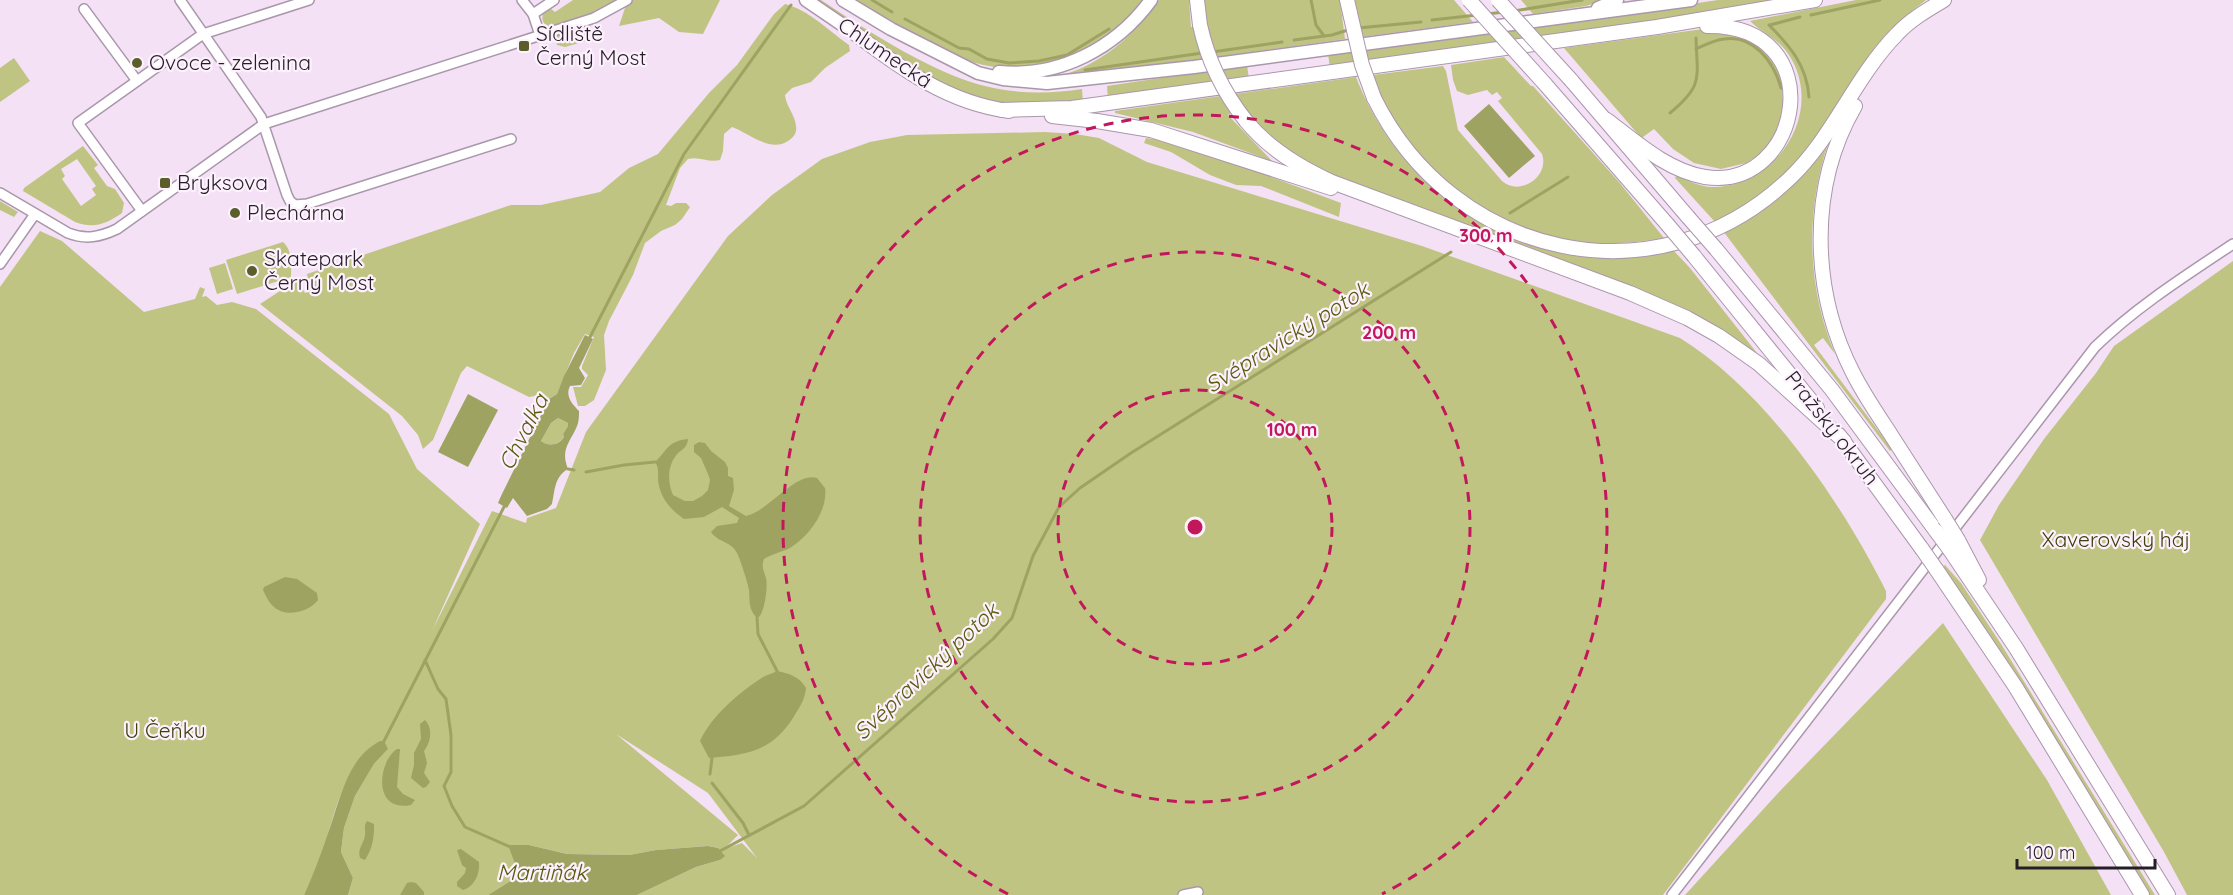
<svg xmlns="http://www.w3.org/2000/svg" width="2233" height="895" viewBox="0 0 2233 895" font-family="Quicksand,sans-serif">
<rect width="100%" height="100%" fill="#f4e1f6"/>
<g fill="#c0c483" fill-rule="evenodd">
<path d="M573,0h44c-19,13 -46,25 -69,26 -6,-3 -7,-8 -4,-14l7,-3 4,3z"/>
<path d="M633,0h87l-17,34 -24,-2 -20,-14 -40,8 6,-18z"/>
<path d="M817,0h4c45,30 116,76 168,87 30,7 62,7 93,2l1,13c-21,1 -43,3 -64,2 -79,-4 -141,-62 -202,-104z"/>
<path d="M854,0h289c-40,52 -106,82 -171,62 -13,-4 -25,-11 -38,-17 -27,-14 -54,-29 -80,-45z"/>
<path d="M1159,0h30l2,27 16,-3 -4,-24h137l5,39 -256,36 -33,2c43,-11 79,-41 103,-77z"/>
<path d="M1353,0h101l19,22 -111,15z"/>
<path d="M1521,0h85l-20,6 -53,8z"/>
<path d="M1718,0h75l-87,15 -376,53 -2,-14 230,-30z"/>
<path d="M1856,0h70c-58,42 -76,94 -118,148 -24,31 -58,56 -93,74l-40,-44 1,-2c11,4 24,11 36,11 61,0 110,-68 81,-125 -12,-23 -26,-25 -43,-41z"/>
<path d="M785,4c24,6 44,27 64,41l1,6 -25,17 -14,14 -19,6 -7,7c1,11 10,20 11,31 1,7 -2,11 -8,15 -18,12 -39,-8 -56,-14l-8,7 -1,17 -3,9c-12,3 -20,-4 -32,-1l-8,9 -14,37 5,1 5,-3h10l4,4 -8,12 -7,6 -14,6 -16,12 -12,32 -24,46 -5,14 2,35 -12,30 -9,6h-7l-5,-19h8l7,-12 -6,-6v-3l12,-29 -9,-3 -11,19 -17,41 -8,5 -9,-4 -11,2 -62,-31 -6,7 -28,67 -10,9 -5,-14 -16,-19 -142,-112 37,-24 8,13 5,-2 -3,-17 204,-69h30l59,-13 29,-24 29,-14 51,-61 28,-28 37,-51z"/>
<path d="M580,28l4,1 4,5 -2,7 -21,6 -8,-2 -2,-6 3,-4z"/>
<path d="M1703,29l33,4 31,18 14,20 3,47 -18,31 -6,5 -14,9 -25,6 -27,-6 -21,-14 -19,-20 -11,8 1,3 -2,-1 -78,-91z"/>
<path d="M1504,57l27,29h2l86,96 45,56c-35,6 -70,8 -105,1 -81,-17 -163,-85 -186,-164l70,-9 3,5 12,59 44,51c18,16 48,-5 40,-27l-44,-53 4,-3 -5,-6 -5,3 -5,-5 -19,5 -11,-4 -4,-11 -2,-15z"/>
<path d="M14,58l16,23 -30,21v-34z"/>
<path d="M1247,65l2,14 -141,20 -1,-13z"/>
<path d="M1356,77c37,96 125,170 230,179 17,1 34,1 51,-1 12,-1 24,-5 36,-5l17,18 67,85 -56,-35 -55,-26 -318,-118c-39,-21 -57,-35 -87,-68l-13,9 44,46 -79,-29 -78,-19v-2z"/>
<path d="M1045,132l30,2 24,4 48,24 275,84 258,92c86,53 162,165 206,253v8l-223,296h-1026l59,-28 24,-7 -2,-12 -10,-2 -52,4 -27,5 -62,-1 -38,-9h-20l8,24 -2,9 -27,17h-140l5,-17 -12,-26 3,-24 11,-32 19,-32 14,-15 -24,5c-21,26 -25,45 -35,76 -7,22 -15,44 -25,65h-304v-608l40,-56 22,10 82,71 51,-13 5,-12 5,2 -3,8 4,-1 11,9 15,-3 24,7 133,105 28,55 63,55 -48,107 60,-120 34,12 1,-5 29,-10 30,-76 142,-196 44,-41 50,-36 48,-17 37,-7zM616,734l92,59 49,65 -15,-15 -18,6 14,-14z"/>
<path d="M1146,138l25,3 23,7 147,55 -2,14 -78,-31 -25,-1 -26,-10 -39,-23 -27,-9z"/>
<path d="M1828,144c-23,68 -21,144 7,210l-12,-16 -9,7 78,104 -2,2 -167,-220c42,-21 77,-48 105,-87z"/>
<path d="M83,146l15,19 -4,3 13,18 8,3 9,14 -2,10c-16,11 -28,16 -47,9l-52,-31 1,-3zM77,159l19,27 -4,3 4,6 -15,11 -19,-27 3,-3 -4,-7z"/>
<path d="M0,201l18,11 -4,5 -14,-7z"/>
<path d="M283,242c10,9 8,23 8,35l-54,17 -11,-34z"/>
<path d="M2233,261v634h-46l-23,-43 -184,-312 19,-35 45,-66 52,-66 18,-27z"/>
<path d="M225,263l8,26 -16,5 -8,-26z"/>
<path d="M558,418l10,5v3l-5,8 1,3c-6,8 -15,10 -23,4l10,-18z"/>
<path d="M1945,565l16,18 40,61 154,251h-6l-109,-181 -98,-147z"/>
<path d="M1943,623l104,157 64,115h-426l94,-103z"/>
</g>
<g fill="#9ea362" fill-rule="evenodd">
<path d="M1489,104l46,52 -26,22 -45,-52z"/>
<path d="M585,335l8,4 -14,29 6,10 -4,7 -11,1c-5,10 2,18 9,25 0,4 0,11 -2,15 -7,17 -17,23 -9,43 -14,8 -13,22 -16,35l-5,5 -20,7 -14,-18 -6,10 -9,-5 3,-7 48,-97 8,-5 7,-18zM558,418l10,5v3l-5,8 1,3c-5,8 -15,10 -23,4l10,-18z"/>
<path d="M468,394l30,16 -30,57 -30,-15z"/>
<path d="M688,439c-1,11 -8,10 -13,18 -8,11 -7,27 -2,38l12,6h8l9,-5 6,-6 2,-10 -2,-6 -7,-16 -7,-6v-7l5,-3 6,1 6,8 14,11 3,6v8l5,2 1,12 -5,16 17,10c23,-5 49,-44 71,-38l8,10c3,23 -16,48 -35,60 -9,4 -18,6 -26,11 -3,8 0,12 2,19 2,9 -1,32 -7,39h-3c-8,-9 -6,-16 -7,-27 -1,-7 -9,-31 -12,-37 -6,-12 -20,-11 -26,-21l6,-6 20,-3 2,-5 -17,-11 -18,10 -20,2c-14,-10 -24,-21 -26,-39 0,-6 1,-13 -3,-18 12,-11 12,-21 33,-23z"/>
<path d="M285,577l12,2 20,14 1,7c-9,12 -32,18 -44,7 -5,-4 -8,-11 -11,-17l1,-3z"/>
<path d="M777,671c13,3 22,5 29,17 -1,12 -7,20 -13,30 -22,34 -47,37 -84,40l-9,-17c11,-24 37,-47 60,-62 5,-4 12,-5 17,-8z"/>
<path d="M425,720c8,8 6,22 -1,31l3,12 -3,10 6,9 -4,5 -3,1 -12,-10 3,-13v-12l7,-14 -1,-15z"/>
<path d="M380,741h4l4,8 -14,15 -19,32 -11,32 -3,24 12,26 -5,17h-44c9,-20 17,-41 24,-62 12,-32 18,-74 52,-92z"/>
<path d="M397,749h3l-3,38 6,7 12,6 -4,5c-39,8 -33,-44 -14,-56z"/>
<path d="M367,821l7,3c0,15 -1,23 -9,36l-5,-2c-3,-10 4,-14 5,-23 1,-7 -2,-8 2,-14z"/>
<path d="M508,845h21l38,9 62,1 27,-5 52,-4 10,2 7,8 -5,4 -24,7 -59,28h-149l27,-17 2,-9z"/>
<path d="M461,849l18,13c1,12 -4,24 -16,28l-6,-4v-4l8,-9 1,-5 -4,-3 -5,-15z"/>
<path d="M411,882l5,1 8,9v3h-24l7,-12z"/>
</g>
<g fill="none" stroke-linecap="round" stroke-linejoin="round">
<g stroke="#9ea362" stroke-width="3">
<path d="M872,0l20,12"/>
<path d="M1311,0l5,25 8,11"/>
<path d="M1514,11l68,-11"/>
<path d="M1487,14l17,-2"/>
<path d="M1811,15l69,-15"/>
<path d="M905,19l54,29 10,1 18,10 22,4 30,-2 28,-6 42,-26"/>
<path d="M1432,20l45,-5"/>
<path d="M1769,25c21,21 38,41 40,72"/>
<path d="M1770,25l30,-8"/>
<path d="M1358,28l63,-6"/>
<path d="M1294,40l38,-5 16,-5"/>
<path d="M1696,49c9,-4 18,-9 28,-10 29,-5 50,23 57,49"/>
<path d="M1212,52l70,-10"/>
<path d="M1085,70l117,-17"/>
<path d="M1670,113c34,-28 27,-35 26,-75"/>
<path d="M1510,213l58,-36"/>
<path d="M589,339l95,-185 107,-149"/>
<path d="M568,469l6,1"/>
<path d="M586,472l38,-7 31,-3"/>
<path d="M757,617l1,17 19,37"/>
<path d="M425,660l13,29 8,10 5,36v37l-7,14 8,20 13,21 45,20"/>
<path d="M383,743l123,-240"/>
<path d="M710,774l2,-16"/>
<path d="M712,783l31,40 6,12"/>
<path d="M720,851l84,-45 189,-167 19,-21 21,-62 26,-49 21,-19 51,-35 320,-201"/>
</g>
<g stroke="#aa97ab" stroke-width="12">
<g id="minor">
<path d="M180,0l81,117 26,78 3,6 5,4 12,-1 204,-65"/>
<path d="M522,0l11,14 7,21"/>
<path d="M84,9l53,72"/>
<path d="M533,14l21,-14"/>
<path d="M0,193l68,40c18,7 32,4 49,-4l147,-105 330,-106 33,-18"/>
<path d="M142,211l-64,-88 125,-89 106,-34"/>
<path d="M0,264l35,-50"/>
<path d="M1183,895l15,-3"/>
<path d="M1672,895l423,-548c41,-40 90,-71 138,-103"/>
</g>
</g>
<g stroke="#aa97ab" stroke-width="15">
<g id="major">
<path d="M806,0l47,32"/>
<path d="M843,0l48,29 87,44 25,6 44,4 147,-16 497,-67"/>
<path d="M1598,8l19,-8"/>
<path d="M999,72c60,6 117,-24 152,-72"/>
</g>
</g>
<g stroke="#aa97ab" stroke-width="16">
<g id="highway">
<path d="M1197,0l3,25"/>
<path d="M1347,0l3,13"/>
<path d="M853,32c47,36 95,71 156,79"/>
<path d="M1571,80l117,137"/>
<path d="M1545,84l122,140"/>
<path d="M1374,98c79,160 282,207 415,81 44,-41 65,-101 108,-145 13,-14 30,-24 47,-34"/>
<path d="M1855,106c-47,81 -44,185 -2,267 11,22 25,42 38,62 18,28 36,56 54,84"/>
<path d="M1002,110l70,-2 585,-81 158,-27"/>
<path d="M1052,116l45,5 54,9 180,58"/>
<path d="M1607,120c29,22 61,51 98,57 98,15 128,-153 2,-151"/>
<path d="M1246,121c23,28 53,46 86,61l298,111 57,25 32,18 40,28 85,77"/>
<path d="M1716,249l116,141 104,141"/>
<path d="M1694,256l123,152"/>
<path d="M1839,435l83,114"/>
<path d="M1958,540l21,40"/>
<path d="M1950,550l66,98 152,247"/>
<path d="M1936,569l79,117 127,209"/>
</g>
</g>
<use href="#minor" stroke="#fff" stroke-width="9"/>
<use href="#major" stroke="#fff" stroke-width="12"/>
<use href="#highway" stroke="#fff" stroke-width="14"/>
<g stroke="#aa97ab" stroke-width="16" stroke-linecap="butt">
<g id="highway-bridge">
<path d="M1469,0l76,84"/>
<path d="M1498,0l73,80"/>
<path d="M1350,13l12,52 12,33"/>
<path d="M1200,25c8,37 23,67 46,96"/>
<path d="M1688,217l28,32"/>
<path d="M1667,224l27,32"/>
<path d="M1945,519l13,21"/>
<path d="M1936,531l14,19"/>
<path d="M1922,549l14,20"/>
</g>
</g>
<use href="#highway-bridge" stroke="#fff" stroke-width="14"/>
</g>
<g fill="none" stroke="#c2185b" stroke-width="3" stroke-dasharray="10 8">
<circle cx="1195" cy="527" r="137"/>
<circle cx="1195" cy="527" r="275"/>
<path d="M1008 894A412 412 0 1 1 1382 894"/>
</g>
<g fill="#5b5e2b" stroke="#fdf1fe" stroke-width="2">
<rect x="518" y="40" width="12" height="12" rx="3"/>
<circle cx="137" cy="63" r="6"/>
<rect x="159" y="177" width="12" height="12" rx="3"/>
<circle cx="235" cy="213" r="6"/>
<circle cx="252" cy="271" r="6"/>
</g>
<g text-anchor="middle" stroke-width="4.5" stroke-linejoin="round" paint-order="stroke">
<g font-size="21" fill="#251e26" stroke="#fdf1fe" text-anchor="start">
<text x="536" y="41">Sídliště<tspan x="536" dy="24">Černý Most</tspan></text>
<text x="149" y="70">Ovoce - zelenina</text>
<text x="177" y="190">Bryksova</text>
<text x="247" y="220">Plechárna</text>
<text x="264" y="266">Skatepark<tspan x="264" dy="24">Černý Most</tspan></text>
</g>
<g font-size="21" fill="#251e26" stroke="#fdf1fe">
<text transform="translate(885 53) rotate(34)" y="7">Chlumecká</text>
<text transform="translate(1832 428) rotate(52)" y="7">Pražský okruh</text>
</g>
<g font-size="21" fill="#3e400c" stroke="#fdf1fe">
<text x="2116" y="547">Xaverovský háj</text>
<text x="165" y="738">U Čeňku</text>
</g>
<g font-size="22" font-style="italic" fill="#595b0f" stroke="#fdf1fe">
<text transform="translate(1287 337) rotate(-32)" y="8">Svépravický potok</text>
<text transform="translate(523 432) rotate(-63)" y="8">Chvalka</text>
<text transform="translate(926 671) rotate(-43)" y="8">Svépravický potok</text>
<text x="542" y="880">Martiňák</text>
</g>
</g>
<circle cx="1195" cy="527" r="9" fill="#c2185b" stroke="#fdf1fe" stroke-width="3"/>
<g font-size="18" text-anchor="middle" font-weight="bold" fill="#c2185b" stroke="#fdf1fe" stroke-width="4.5" stroke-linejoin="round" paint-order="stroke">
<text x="1486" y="242">300 m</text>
<text x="1389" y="339">200 m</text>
<text x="1292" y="436">100 m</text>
</g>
<path d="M2017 859v9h138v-9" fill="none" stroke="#251e26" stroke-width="3"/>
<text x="2026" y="859" font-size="18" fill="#251e26" stroke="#fdf1fe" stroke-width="4.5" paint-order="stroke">100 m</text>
</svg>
